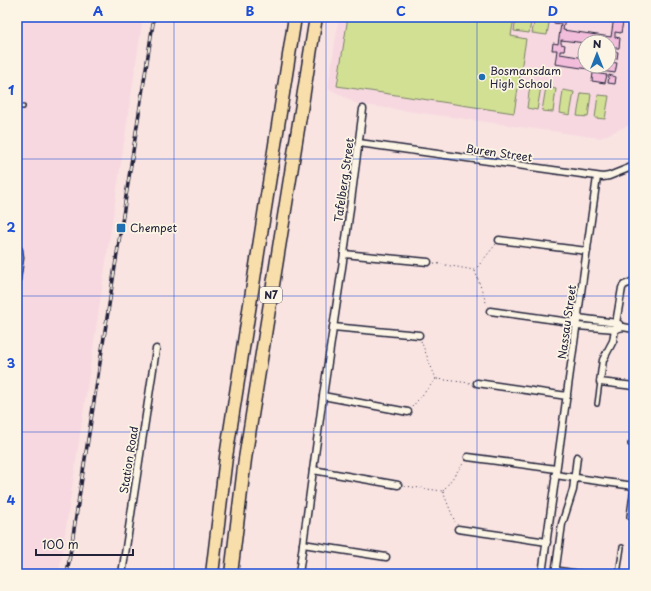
<svg xmlns="http://www.w3.org/2000/svg" width="651" height="591" viewBox="0 0 651 591" font-family="'Playpen Sans',sans-serif">
<rect width="100%" height="100%" fill="#f9e4e2"/>
<filter id="ink" filterUnits="userSpaceOnUse"><feTurbulence type="fractalNoise" baseFrequency=".025" numOctaves="2"/><feDisplacementMap in="SourceGraphic" scale="8" xChannelSelector="R" yChannelSelector="G"/><feConvolveMatrix kernelMatrix="1 2 1 2 8 2 1 2 1" color-interpolation-filters="sRGB"/></filter>
<g filter="url(#ink)">
<g fill="#f7d8e0" fill-rule="evenodd">
<path d="M17,17h126l-84,557h-42z"/>
<path d="M339,17h295v106l-34,15 -243,-34 -29,-16zM585,42h24v24h-24z"/>
</g>
<g fill="#d2e094" stroke="#7a8168">
<path d="M348,17h166l-3,19 15,3 -12,74 -177,-27z"/>
<path d="M516,17h16l-3,16 -15,-2z"/>
<path d="M535,17h15l-3,18 -15,-2z"/>
<path d="M530,85l11,2 -4,23 -10,-2z"/>
<path d="M546,87l10,2 -3,23 -11,-1z"/>
<path d="M563,90l11,2 -4,23 -10,-2z"/>
<path d="M581,93l10,1 -3,23 -11,-1z"/>
<path d="M598,95l11,1 -4,23 -10,-1z"/>
</g>
<g fill="#f1bddb" stroke="#22223b" fill-rule="evenodd">
<path d="M554,17h11l-2,13 48,7 3,-20h10l-3,16 -6,-1v5l5,1 -1,10h-6v3l5,1 -1,7 -5,-1 -1,4 6,1 -2,10 -60,-9 2,-14h-5l1,-7 5,1 3,-20 -8,-1zM561,40l24,3v-1h24v5h1l-1,4v15h-24v-8l-25,-4v-3h4l1,-6 -4,-1z"/>
<path d="M593,73l14,2 -2,8 -13,-2z"/>
<path d="M609,75l7,2 -1,7 -7,-1z"/>
</g>
<g fill="none" stroke-linecap="round" stroke-linejoin="round">
<g stroke="#22223b" stroke-width="6">
<g id="lane">
<path d="M17,106l6,1"/>
<path d="M597,404l3,-22"/>
<path d="M630,444h4"/>
<path d="M629,517l4,-31"/>
<path d="M556,569l34,5"/>
<path d="M531,574h10"/>
<path d="M618,574l4,-27"/>
</g>
</g>
<g stroke="#22223b" stroke-width="9">
<g id="street">
<path d="M359,143l244,34 6,-1 25,-10"/>
<path d="M499,240l88,11"/>
<path d="M17,248l2,2 1,8 -3,22"/>
<path d="M344,254l84,8"/>
<path d="M634,281l-10,4 -2,3 -8,47 -1,6 -10,19 -3,22 34,4"/>
<path d="M490,311l80,11 7,4 39,3 7,-2 11,2"/>
<path d="M575,319l3,-1 39,5 2,1"/>
<path d="M333,327l86,8"/>
<path d="M477,383l90,13"/>
<path d="M323,396l85,16"/>
<path d="M468,457l88,12"/>
<path d="M313,470l85,15"/>
<path d="M555,475l79,11"/>
<path d="M458,529l89,13"/>
<path d="M303,544l83,13"/>
<path d="M122,574l34,-225"/>
<path d="M299,574l24,-178 21,-142 19,-145"/>
<path d="M542,574l55,-397"/>
<path d="M555,574l7,-50 11,-34 4,-33"/>
</g>
</g>
<g stroke="#22223b" stroke-width="15">
<g id="highway">
<path d="M212,574l14,-117 69,-440"/>
<path d="M231,574l14,-115 71,-442"/>
</g>
</g>
<g stroke="#22223b" stroke-width="1" stroke-dasharray="1 3" stroke-linecap="butt">
<path d="M434,263l40,7"/>
<path d="M475,270l21,-26"/>
<path d="M475,271l12,34"/>
<path d="M421,341l15,38"/>
<path d="M437,379l33,4"/>
<path d="M412,407l24,-28"/>
<path d="M405,486l37,5"/>
<path d="M443,491l22,-30"/>
<path d="M443,492l12,30"/>
</g>
<use href="#lane" stroke="#fcf5e5" stroke-width="3"/>
<use href="#street" stroke="#fcf5e5" stroke-width="6"/>
<use href="#highway" stroke="#f8deab" stroke-width="12"/>
<g stroke="#22223b" stroke-width="3.5">
<path id="rail" d="M67,574l87,-557"/>
</g>
<use href="#rail" stroke="#fcf5e5" stroke-width="2" stroke-dasharray="6" stroke-linecap="butt"/>
</g>
</g>
<path fill="none" stroke="#1d4ed8" stroke-width="1" stroke-opacity="0.55" d="M174,17v557M326,17v557M477,17v557M17,159h617M17,296h617M17,432h617"/>
<g fill="#1f6fb2" stroke="#fcf5e5" stroke-width="1.5">
<circle cx="482" cy="77" r="4"/>
<rect x="116" y="223" width="10" height="10" rx="2"/>
</g>
<g text-anchor="middle" stroke-width="3.5" stroke-linejoin="round" paint-order="stroke">
<rect fill="#fcf5e5" stroke="#63616e" stroke-width="1" x="260" y="287" width="22" height="16" rx="3"/>
<g font-size="10" font-weight="bold" fill="#22223b">
<text x="271" y="299">N7</text>
</g>
<g font-size="11" fill="#22223b" stroke="#fcf5e5" text-anchor="start">
<text x="490" y="75">Bosmansdam<tspan x="490" dy="13">High School</tspan></text>
<text x="130" y="232">Chempet</text>
</g>
<g font-size="11" fill="#22223b" stroke="#fcf5e5">
<text transform="translate(499 153) rotate(8)" y="4">Buren Street</text>
<text transform="translate(344 180) rotate(-82)" y="4">Tafelberg Street</text>
<text transform="translate(567 322) rotate(-82)" y="4">Nassau Street</text>
<text transform="translate(129 460) rotate(-81)" y="4">Station Road</text>
</g>
</g>
<rect width="651" height="591" fill="none" stroke="#fcf5e5" stroke-width="44"/>
<g transform="translate(597 54)"><circle r="19" fill="#fcf5e5" stroke="#a5a1a1"/>
<path d="M0-3L7 15L0 10L-7 15Z" fill="#1f6fb2"/>
<text y="-6" font-size="11" font-weight="bold" text-anchor="middle" fill="#22223b">N</text>
</g>
<path d="M36 549v6h97v-6" fill="none" stroke="#22223b" stroke-width="2"/>
<text x="42" y="549" font-size="12" fill="#22223b" stroke="#fcf5e5" stroke-width="3" paint-order="stroke">100 m</text>
<rect x="22" y="22" width="607" height="547" fill="none" stroke="#1d4ed8" stroke-width="1.5"/>
<g font-size="13" text-anchor="middle" font-weight="bold" fill="#1d4ed8">
<text x="98" y="16">A</text>
<text x="250" y="16">B</text>
<text x="401" y="16">C</text>
<text x="553" y="16">D</text>
<text x="11" y="95">1</text>
<text x="11" y="232">2</text>
<text x="11" y="368">3</text>
<text x="11" y="505">4</text>
</g>
</svg>
